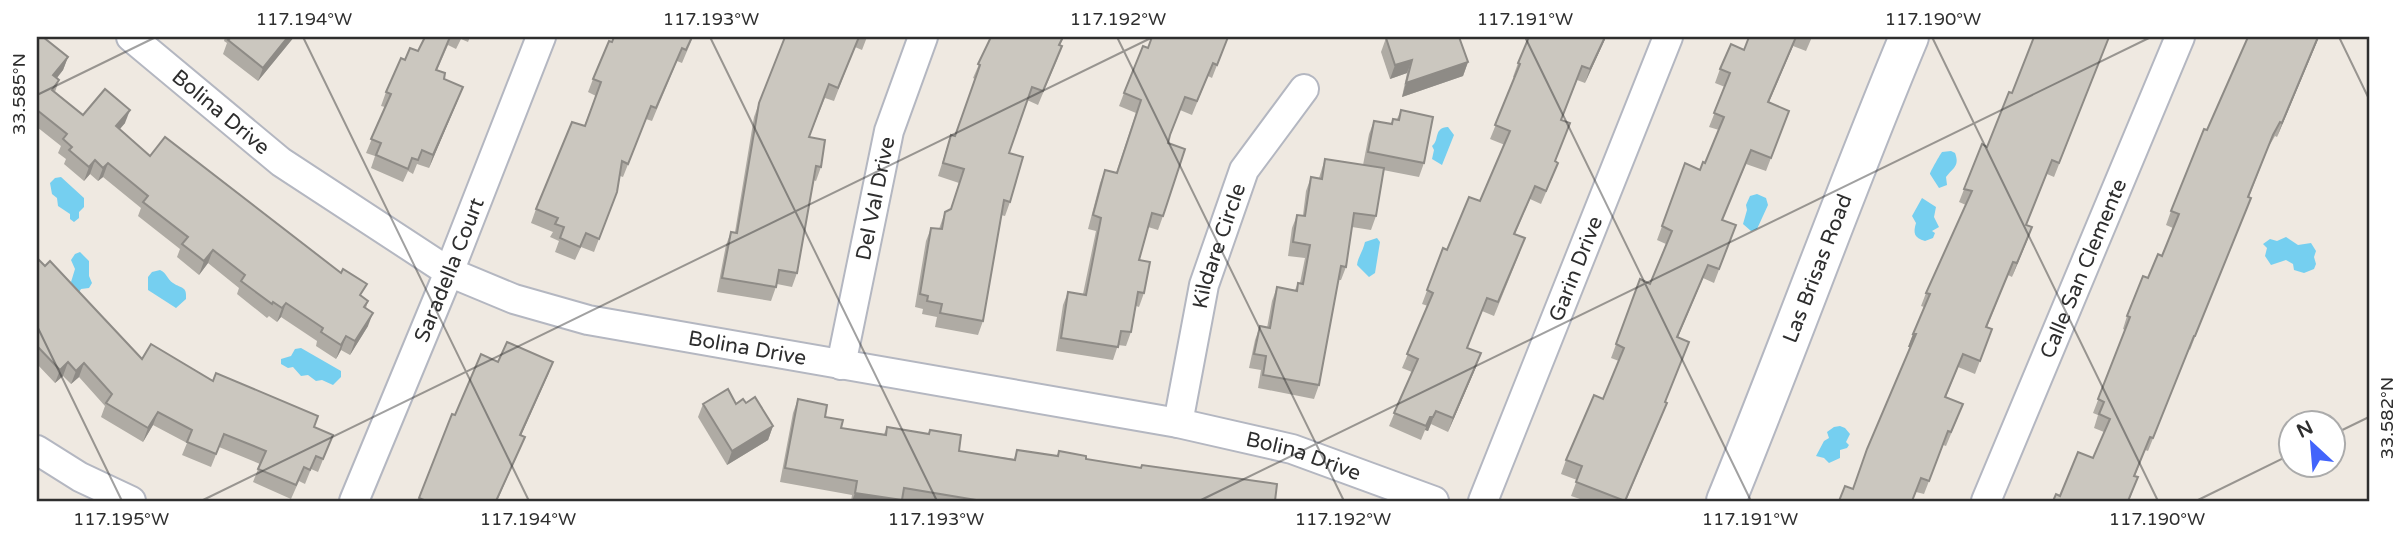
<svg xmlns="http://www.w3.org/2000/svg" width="2406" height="538" viewBox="0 0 2406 538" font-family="'Varela Round',sans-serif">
<rect width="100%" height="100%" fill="#efe9e1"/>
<g fill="#75cff0">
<path d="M1448,127l6,8 -12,30 -10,-6 2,-9 -2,-4c8,-6 1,-18 16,-19z"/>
<path d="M1951,151l4,2c5,13 -2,15 -9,24l1,8 -8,3 -9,-14c0,-2 11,-21 12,-22z"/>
<path d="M61,177l23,21v9l-5,5v6l-5,4 -4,-3v-5l-12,-8 -1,-8 -5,-4 -2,-11 5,-5z"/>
<path d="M1757,194l9,4 2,7 -11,24 -6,2 -8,-7 4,-14 -1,-5 4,-9z"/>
<path d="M1922,198l14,9 -2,10 5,10 -7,4 3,2 -2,5 -8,3c-11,-3 -12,-8 -9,-18l-4,-7z"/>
<path d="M2286,237l12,8 13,-2 5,8 -2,6 2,7 -2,5 -10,4 -10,-3 -1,-6 -7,-4 -15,5 -6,-9 2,-8 -4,-4 7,-5 7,2z"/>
<path d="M1377,238l3,4 -5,31 -6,4 -12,-12c1,-8 6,-14 8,-23z"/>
<path d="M80,252l9,9v15l3,7 -3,5 -8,1 -3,5 -7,-12 4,-13 -4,-9 4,-6z"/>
<path d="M160,270c7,3 7,9 13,13 9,6 14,3 13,16l-10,9 -28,-18v-13l4,-5z"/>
<path d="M301,348l40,23v6l-8,8 -11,-5 -6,1 -8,-6 -7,1 -8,-9 -5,1 -7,-4v-5l10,-3 4,-7z"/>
<path d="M1840,426l5,2 5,6 -4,8 3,3 -2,3 -7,2v8l-11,5 -5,-5 -8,-2 8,-15 5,-3 -2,-6 7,-5z"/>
</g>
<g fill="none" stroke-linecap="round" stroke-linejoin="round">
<g stroke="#b4b7c1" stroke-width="32">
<g id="street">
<path id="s1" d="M131,37l150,125 168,110 65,27 74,21 590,103 114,26 142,52"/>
<path id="s2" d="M841,365l48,-234 34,-94"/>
<path id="s3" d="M1178,423l26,-138 40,-115 60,-81"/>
<path d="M37,450l43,27 51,24"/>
<path id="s4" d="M354,501l95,-229 92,-235"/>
<path id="s5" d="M1483,501l185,-464"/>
<path id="s6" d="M1986,501l194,-464"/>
</g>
</g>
<g stroke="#b4b7c1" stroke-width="42">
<g id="secondary">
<path id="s7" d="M1726,501c63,-154 119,-311 183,-464"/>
</g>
</g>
<use href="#street" stroke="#fff" stroke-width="28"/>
<use href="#secondary" stroke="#fff" stroke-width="38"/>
</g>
<g fill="#afaba4">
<path d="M37,37l31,20 -5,13 -6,8 2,2 -4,12 28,23 42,8 -5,6 30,27 218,145 -2,7 2,18 -18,29 -9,-5 -5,9 -20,-13 1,-5 -36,-24 -4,5 -8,-6 -2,2 -30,-24 2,-6 -31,-25 -9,12 -22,-18 3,-8 -42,-33 3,-8 -38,-31 -5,4 -8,-7 -6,7 -20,-17 2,-5 -8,-6 3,-7 -24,-19z"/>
<path d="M225,37h69l-36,44 -35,-27 4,-11 -3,-2z"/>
<path d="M425,37h45l-2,5 -7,-3 -5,10 -8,-4 -11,25 7,9 19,8 -34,81 -12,-4 -4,10 -5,-3 -5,11 -32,-14 4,-12 -9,-3 19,-46 -4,-1 5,-14 19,-32 13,-9z"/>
<path d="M693,37l-11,26 -5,-2 -25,60 -6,-2 -23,58 -3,-1 -3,16 -23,60 -13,-5 -6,13 -20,-8 4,-11 -9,-4 3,-5 -22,-9 5,-14 48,-83 12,-30 -8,-4 5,-13z"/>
<path d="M792,37h75l-5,13 -7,-3 -21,54 -9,-3 -16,39 12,30 -5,14 -3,-1 -16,93 -5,14 -15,-3 -6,17 -54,-9 9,-47 5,-13h4l19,-115 5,-14z"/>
<path d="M991,37h73l-4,8 2,1 -5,14 -19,45 -11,-5 -18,53 1,49 -5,14 -4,-1 -18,106 -5,14 -43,-8 2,-10 -15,-3 1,-5 -8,-2 11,-66 5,-13 8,1 6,-17 6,-3 8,-26 -21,-7 13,-41 4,1 20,-57 -2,-1z"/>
<path d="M1228,37l-16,41 -4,-2 -16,39 -12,-5 -11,28 -6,78 -5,14 -10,-3 -9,33 5,33 -5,14 -3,-1 -5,26 -5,14 -8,-1 -5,15 -57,-9 7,-46 5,-13 15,2 13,-63 -8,-2 12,-46 5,-13 11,3 20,-60 -17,-7 5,-13 24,-45z"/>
<path d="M1606,37l-21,46 -8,-3 -16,40 -8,56 -12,28 -11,-5 -15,35 5,18 -26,64 -12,-5 -15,37 9,19 -28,65 -17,-8 -3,7 -3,-1 -4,10 -32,-14 23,-54 -10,-4 26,-62 -6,-2 21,-56 4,2 33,-49 25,-56 -15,-6 25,-61 -2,-1 5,-14z"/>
<path d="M1749,37h63l-6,14 -13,-5 -25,56 21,9 -23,60 -20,-7 -24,56 14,5 -22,58 -11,-5 -26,60 -15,78 -36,85h-40l-15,-5 6,-16 -16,-6 5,-14 37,-61 16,-38 -8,-3 29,-79 10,5 16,-40 -9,-4 28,-77 15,7 5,-7 14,-33 -10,-3 16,-40 -10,-4 5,-14 24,-19z"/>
<path d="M2109,37l-55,140 -7,-3 -21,51 6,2 -20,50 -4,-2 -21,52 5,2 -17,45 -17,-7 -12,30 12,20 -12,29 -3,-1 -19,49 -8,-2 -63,-3 57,-142h-2l16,-40 -3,-1 5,-13 40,-88 -7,-3 23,-58 5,3 25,-54z"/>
<path d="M2248,37h71l-42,100 -2,-1 -7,12 -78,202 -1,-1 -41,102 -3,-1 -10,26 3,1 -9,24h-76l7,-5 33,-38 11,-26 -10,-4 4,-13 -5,-2 32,-83 -2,-1 4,-13 21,-38 14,-22 11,-28 -7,-3 5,-14z"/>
<path d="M1386,38l82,24 -5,14 -61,21 5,-24 -17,6 -9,-27z"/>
<path d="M1401,110l23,53 -5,14 -36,-7 -7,46 -5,14 -19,-3 -6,40 -5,13h-3l-19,105 -5,14 -56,-11 3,-18 -12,-2 6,-28 5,-14 7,2 5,-27 5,-14 18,3 3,-7h2l5,-25 -17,-2 4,-28 5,-13h6l3,-24 5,-14 8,1 6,-19 38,6 6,-31 5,-13 17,3 2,-5h4z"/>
<path d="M37,258l105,101 71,22 105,35 -4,11 19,8 -15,37 -7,-3 -6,15 -6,-3 -8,18 -38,-17 7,-18 -41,-17 -8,20 -29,-12 5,-12 -34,-18 -10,17 -42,-25 4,-11 -26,-29 -8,7 -8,-8 -8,7 -18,-19z"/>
<path d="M798,399l43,29 43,6 3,-7 72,24 55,8 3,-9 40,6 2,-5 27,8 189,42h-424l1,-6 -72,-13 13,-69z"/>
<path d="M746,403l27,23 -5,14 -41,25 -29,-48 5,-13z"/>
</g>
<g fill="#8e8b86">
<path d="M288,37h6l-36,44 5,-13z"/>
<path d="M1605,37h1l-21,46 5,-14z"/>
<path d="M1796,37l-3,9 -30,70 5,-14z"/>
<path d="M2318,37h1l-42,100 5,-14z"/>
<path d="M68,57l-5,13 -15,19 5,-14z"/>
<path d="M1412,60l-5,13 -17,6 5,-14z"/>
<path d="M1468,62l-5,14 -61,21 4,-14z"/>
<path d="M463,87l-5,13 -29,68 4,-13z"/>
<path d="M130,110l-5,13 -14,16 5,-13z"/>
<path d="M95,160l-5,14 -6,7 5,-14z"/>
<path d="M108,163l-5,14 -5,4 5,-13z"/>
<path d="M2032,227l-5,14 -15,36 5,-14z"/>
<path d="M213,250l-5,13 -9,12 5,-14z"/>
<path d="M1708,265l-5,13 -31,73 5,-14z"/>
<path d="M286,303l-5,14 -4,5 5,-14z"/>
<path d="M373,313l-5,13 -18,29 5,-14z"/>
<path d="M1913,334h3l-5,13h-3z"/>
<path d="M346,336l-5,14 -5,9 5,-14z"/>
<path d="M1481,353l-5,14 -28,65 5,-14z"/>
<path d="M68,362l-5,14 -8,7 5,-13z"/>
<path d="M553,362l-5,13 -33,74 5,-14z"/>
<path d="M84,363l-5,14 -8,7 5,-13z"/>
<path d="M1436,411l-8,20 -3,-1 -4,10 9,-23z"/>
<path d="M158,412l-5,13 -10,17 5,-14z"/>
<path d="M773,426l-5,14 -41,25 5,-14z"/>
<path d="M525,437l-28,64h-1z"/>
<path d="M855,493l47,7v1h-50z"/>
</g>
<g fill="#cbc7bf" stroke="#8e8b86" stroke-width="2">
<path d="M37,37h6l25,20 -15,18 6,5 -7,10 31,25 22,-26 25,21 -14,16 34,30 15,-19 176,136 2,-4 24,15 -7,11 8,6 -4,6 9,6 -18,28 -9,-5 -5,9 -20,-13 2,-4 -37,-25 -4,5 -9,-6 -1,2 -31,-23 4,-6 -32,-25 -9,11 -22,-17 6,-7 -45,-35 5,-6 -40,-33 -5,5 -8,-8 -6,7 -20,-17 3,-3 -9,-8 4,-5 -30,-24z"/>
<path d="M231,37h57l-25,31 -35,-28z"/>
<path d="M425,37h25l-14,33 9,3 -1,6 19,8 -30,68 -11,-5 -4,10 -6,-2 -4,11 -32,-14 5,-12 -10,-4 20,-45 -5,-2 15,-34 4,2 5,-12 8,3z"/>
<path d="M614,37h78l-6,13 -4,-2 -26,60 -5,-2 -23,58 -6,-3 -5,31 -18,47 -13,-6 -6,14 -20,-9 4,-11 -9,-3 3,-6 -22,-9 36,-87 13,4 16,-44 -8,-3 16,-38 3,1z"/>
<path d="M785,37l6,1 1,-1h67l-21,51 -9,-4 -20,53 16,3 -4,27 -5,-1 -19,107 -18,-3 -3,17 -54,-9 9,-46 6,1 22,-130z"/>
<path d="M991,37h72l-4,8 3,1 -19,45 -11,-4 -23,66 14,4 -13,45 -6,-2 -21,121 -43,-8 2,-9 -15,-3 1,-5 -8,-2 11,-66 11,1 3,-17 6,-3 13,-40 -21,-6 8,-28 4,1 25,-71 -2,-1z"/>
<path d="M1152,37h76l-11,28 -4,-2 -16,38 -12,-4 -15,38 -2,8 17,6 -22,67 -11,-3 -13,47 11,2 -6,31 -6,-1 -7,40 -10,-1 -3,16 -57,-9 7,-46 18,3 15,-77 -8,-3 12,-45 12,3 24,-73 -17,-7 19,-47 5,2z"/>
<path d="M1390,37h69l9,25 -62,21 6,-23 -17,5 -9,-27z"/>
<path d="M1529,37h76l-15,32 -8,-3 -21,54 9,3 -15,38 3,2 -12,28 -11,-5 -21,48 11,4 -27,64 -11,-4 -20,50 14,5 -28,65 -17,-7 -3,6h-3l-4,9 -32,-13 24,-54 -11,-5 26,-61 -6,-3 16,-42 4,2 22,-53 11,4 30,-70 -15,-6 25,-61 -2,-1z"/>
<path d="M1749,37h47l-28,65 21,9 -18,47 -20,-8 -29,70 14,5 -17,44 -11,-4 -31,72 12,5 -24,60 2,1 -42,98 -49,-19 6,-16 -16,-6 28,-65 9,4 21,-51 -8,-4 24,-65 10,5 22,-53 -10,-5 23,-63 15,7 3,-8 2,1 19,-46 -10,-4 16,-40 -10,-4 11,-25 13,6z"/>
<path d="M2034,37h75l-50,126 -7,-3 -26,65 6,2 -15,36 -4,-1 -27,65 6,2 -12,32 -17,-7 -18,43 18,7 -12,28 -3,-1 -19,50 -8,-3 -9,23h-73l6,-15 8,3 14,-40 49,-115h-3l17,-40 -4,-1 46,-102 -8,-2 18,-45 5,3 22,-55 3,1z"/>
<path d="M2248,37h70l-36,86 -2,-1 -7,13 -25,62 3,1 -56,138h-1l-41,102 -3,-1 -16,39 4,1 -10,24h-75l3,-7 4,2 18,-44 15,6 17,-39 -11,-5 5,-12 -6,-3 32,-82 -3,-1 16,-40 5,2 10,-24 4,2 17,-42 -8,-3 33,-82 3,1z"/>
<path d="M1401,110l32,7 -9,46 -56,-11 6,-31 18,3 1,-5 6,1z"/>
<path d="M1325,159l59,9 -8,48 -22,-3 -8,54 -5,-1 -22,119 -56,-10 3,-19 -12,-2 6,-28 10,2 7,-41 20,4 1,-8 5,1 7,-39 -17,-3 4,-27 8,1 6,-39 11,2z"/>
<path d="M37,258l8,8 5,-5 92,98 9,-15 62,37 3,-8 102,43 -4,11 19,8 -10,24 -7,-3 -6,14 -6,-3 -8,18 -38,-16 8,-18 -42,-17 -8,20 -29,-12 5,-12 -34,-18 -10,16 -42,-25 6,-9 -28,-31 -8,8 -8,-9 -8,8 -23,-24z"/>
<path d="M507,342l46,20 -33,73 5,2 -29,64h-70l-7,-3 33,-84 3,1 26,-61 17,8z"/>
<path d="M728,389l8,15 7,-5 3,4 9,-6 18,29 -41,25 -29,-47z"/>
<path d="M798,399l29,6 -2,12 18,3 -2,8 45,7 1,-8 42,7 1,-4 31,5 -2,16 56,9 2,-10 41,6 1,-5 27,5v3l55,9 1,-3 135,19 -2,17h-293l-78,-13 -2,12 -47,-7 2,-12 -72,-13z"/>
</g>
<path fill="none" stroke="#2e2e2e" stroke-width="2" stroke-opacity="0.45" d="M303,37l226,464M710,37l227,464M1117,37l227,464M1525,37l226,464M1932,37l226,464M2339,37l30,62M37,95l119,-58M37,326l85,175M2332,435l37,-18M201,501l952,-464M1199,501l952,-464M2196,501l94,-46"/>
<g text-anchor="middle" stroke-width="5" stroke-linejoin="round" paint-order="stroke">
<g font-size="21" fill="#2e2e2e" stroke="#fff">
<text dy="7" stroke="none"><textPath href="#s1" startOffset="117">Bolina Drive</textPath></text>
<text dy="7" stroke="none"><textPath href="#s2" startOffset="170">Del Val Drive</textPath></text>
<text dy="7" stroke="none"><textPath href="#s3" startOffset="182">Kildare Circle</textPath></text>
<text dy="7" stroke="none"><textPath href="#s5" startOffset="250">Garin Drive</textPath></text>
<text dy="7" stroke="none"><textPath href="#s7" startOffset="250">Las Brisas Road</textPath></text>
<text dy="7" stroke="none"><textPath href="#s6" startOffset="252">Calle San Clemente</textPath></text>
<text dy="7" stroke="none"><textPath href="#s4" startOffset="250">Saradella Court</textPath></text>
<text dy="7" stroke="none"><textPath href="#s1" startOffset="705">Bolina Drive</textPath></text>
<text dy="7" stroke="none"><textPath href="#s1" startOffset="1272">Bolina Drive</textPath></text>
</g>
</g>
<rect width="2406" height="538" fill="none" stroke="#ffffff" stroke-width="77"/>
<g transform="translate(2312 444) rotate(334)"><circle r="33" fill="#ffffff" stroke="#ababab" stroke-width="2"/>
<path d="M0-5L12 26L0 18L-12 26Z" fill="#4264fb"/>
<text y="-10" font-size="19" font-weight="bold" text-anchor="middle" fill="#2e2e2e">N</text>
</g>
<rect x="38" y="38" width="2330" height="462" fill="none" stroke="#2e2e2e" stroke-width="2.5"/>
<g font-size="18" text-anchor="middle" fill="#2e2e2e">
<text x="304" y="25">117.194°W</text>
<text x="711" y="25">117.193°W</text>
<text x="1118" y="25">117.192°W</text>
<text x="1525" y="25">117.191°W</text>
<text x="1933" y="25">117.190°W</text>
<text transform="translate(19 94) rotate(-90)" y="6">33.585°N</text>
<text transform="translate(2387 418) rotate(-90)" y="6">33.582°N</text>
<text x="121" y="525">117.195°W</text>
<text x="528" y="525">117.194°W</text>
<text x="936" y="525">117.193°W</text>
<text x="1343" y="525">117.192°W</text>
<text x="1750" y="525">117.191°W</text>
<text x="2157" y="525">117.190°W</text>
</g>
</svg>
